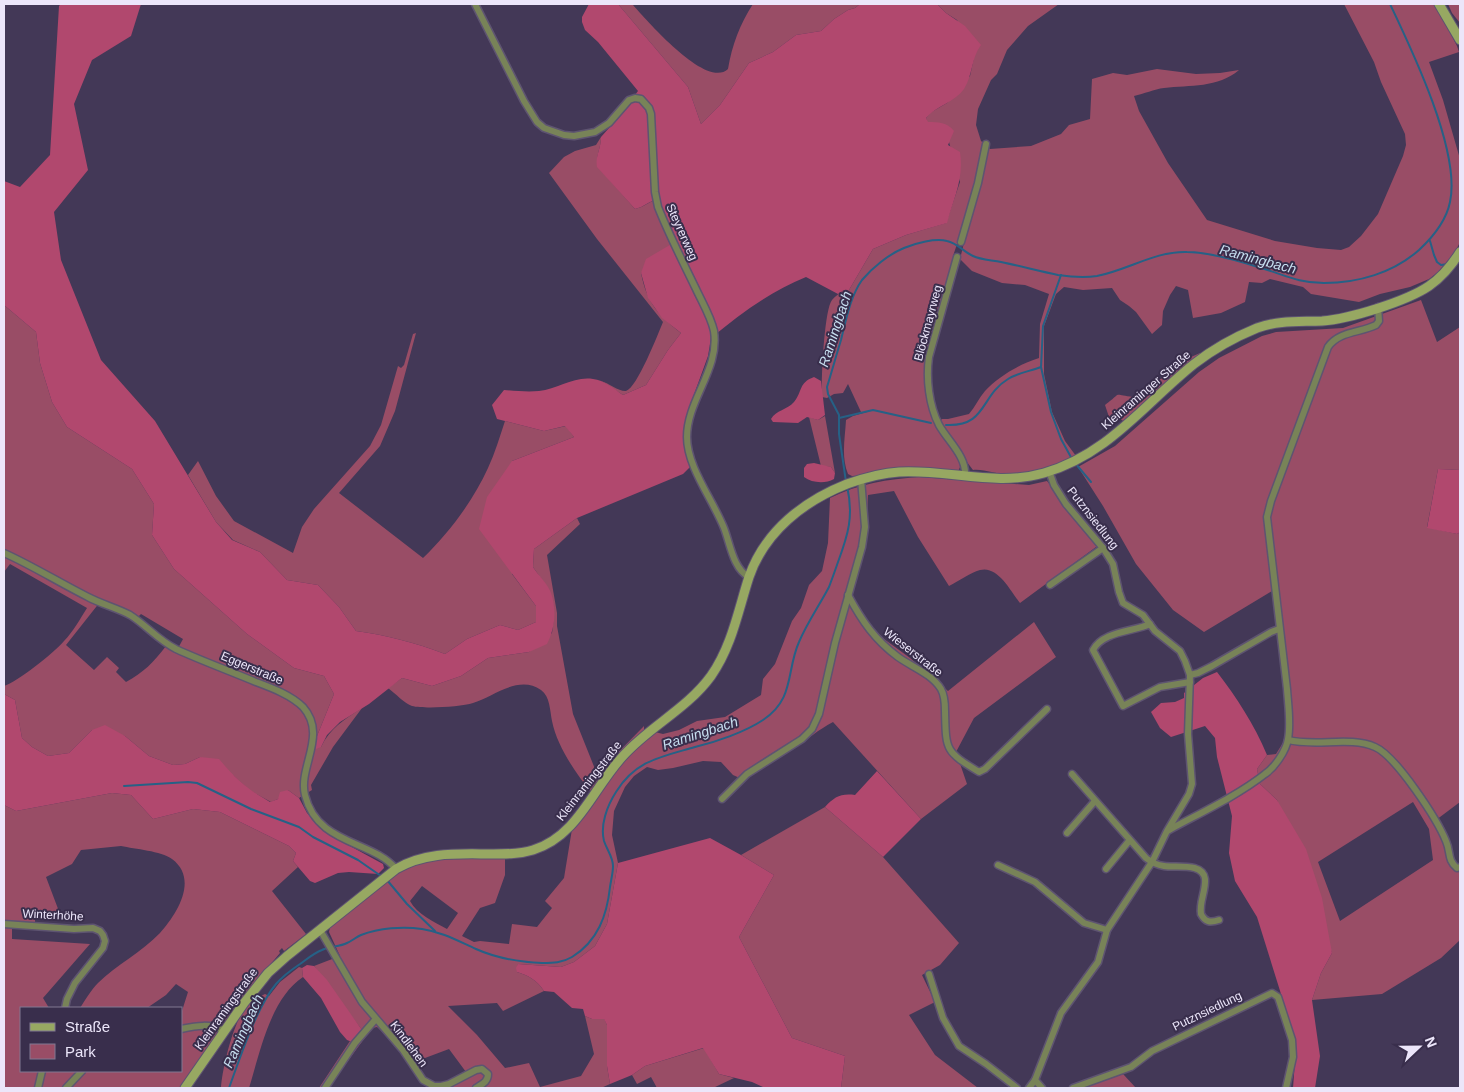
<svg xmlns="http://www.w3.org/2000/svg" width="1464" height="1092" viewBox="0 0 1464 1092" font-family="Helvetica,sans-serif">
<rect width="100%" height="100%" fill="#433857"/>
<g fill="#994d66" fill-rule="evenodd">
<path d="M618,4h14c14,15 74,86 96,65 4,-24 12,-45 25,-65h107l-5,4 -7,2 -14,9 -13,12 -25,4 -23,17 -24,11 -29,42 -19,19 -13,-37z"/>
<path d="M937,4h122l-31,22 -21,24 -10,24 -6,6 -13,29 -2,16 5,16 9,8 41,-3 30,-12 8,-9 21,-6 2,-40 21,-6 14,2 30,-6 39,5 24,-1 19,-3c-21,18 -49,15 -75,18 -10,1 -20,6 -30,8l5,15 29,52 39,57 68,21 42,7 24,2 8,-3 12,-11 17,-22 25,-58 3,-11 -1,-11 -24,-52 -7,-20 -30,-58h91l22,42 2,6 -30,10 14,38 17,59v83l-5,10 -17,20 -9,7 -19,8 -30,7 -21,8 -48,-8 -8,-7 -33,-8 -8,4 -13,-1 -4,20 -24,11 -28,5 -5,-28 -12,-4 -6,9 -7,16 -1,14 -10,9 -16,-22 -7,-6 -9,-6 -8,-12 -29,2 -19,-3 -8,7 -12,32v48l8,38 13,29 11,15c-18,11 -47,21 -68,19 -13,-1 -23,-6 -35,-5l-22,-29 -11,-20 2,-2h6l21,-5c6,-7 10,-16 16,-23 14,-15 35,-27 54,-33l1,-34 9,-30 -24,-9 -23,-2 -30,-12 -12,-12 4,-16 -6,-2 -5,15v3l-27,100 12,69 21,31 1,8 -2,5 -106,4 -4,-2c-7,-18 -3,-35 -2,-54l7,-4 14,-4h-6l-13,-28 -5,9 -9,1 -7,4 -5,-1c-1,-15 2,-87 10,-97 3,-4 8,-7 12,-10h5l24,-41 33,-14 40,-12 14,-41 -11,-40 -22,-20 -1,-4 4,-5 17,-10 23,-27 5,-23 -18,-33 -11,-7z"/>
<path d="M1448,4h12v19l-8,-10z"/>
<path d="M601,137c0,12 -6,19 -3,30l37,42c9,-2 15,-8 23,-10l17,43 -34,31c6,30 17,42 40,60l-13,17 -22,35 -23,10 -22,-14c7,2 19,11 25,10 11,-3 32,-57 37,-69l-66,-83 -48,-66 15,-16 11,-6 21,-6z"/>
<path d="M1421,300l16,42 23,-15v143l-22,-1 -11,58 30,7 3,-2v270l-24,18 24,55v65l-19,18 -59,36 -70,6 9,-27 11,-20 -55,-153 -17,-16 -3,-15 10,-14 9,-1 10,-16 1,-25 -15,-122 -68,41 -31,-22 -37,-46 -33,-58 -25,-39 37,-21 84,-74 20,-14 43,-22 14,-4 67,-4zM1413,802l16,27 4,31 -93,61 -22,-59z"/>
<path d="M4,305l32,27 4,31 12,39 15,25 65,42 22,35 -2,31 22,34 73,65 47,34 30,8 10,18 -19,47 6,6c9,-19 24,-28 41,-39l-29,39 -22,38 1,5 -13,8 -11,-8 -10,9 -7,3 -22,-12 -15,-14 -34,-19 -15,7 -12,1 -24,-9 -24,-20 -33,-6 -23,23 -21,3 -16,-9 -10,-9 -7,-38 -11,-6v-8c13,-4 50,-33 60,-45 9,-9 16,-22 23,-33l-77,-44 -6,8zM100,602l37,16 4,-4 42,25 -7,13 -10,-6c-12,16 -23,27 -40,36l-10,-10 3,-4 -12,-11 -13,13 -28,-25z"/>
<path d="M416,333l-21,78 -15,35 -41,47 84,65c26,-25 50,-57 65,-90 7,-15 12,-32 17,-47l39,10 22,-5 8,11 -62,24v113l24,32v16l-18,8 -18,-5 -33,14 -22,15c-29,-11 -58,-19 -89,-23l-17,-24 -21,-22 -31,-5 -27,-28 -27,-12 -17,-18 -28,-47 10,-14 18,35 18,25 59,32 9,-26 12,-18 56,-63 11,-21 17,-59 3,2 3,-3 9,-31z"/>
<path d="M1200,353l1,2 -76,67 -5,-3 -9,4 -6,-18c18,-13 6,-11 28,-8l40,-26 -2,-5z"/>
<path d="M825,416l10,57 -4,-6 -10,-1 -12,-49 9,3z"/>
<path d="M919,477l110,8 18,-4 50,63 -1,3 -76,56c-9,-11 -22,-38 -40,-33 -10,3 -21,11 -31,16l-31,-49 -24,-46 -26,4 -2,45 -15,56 18,28 15,15 26,19 38,33 86,-69 22,35 -82,61 -18,34 11,32 -46,35 -88,-97c-15,8 -25,17 -39,26 -17,11 -34,20 -50,32l-11,-5 -12,-13 -18,-1 -30,7 -15,2 -11,-3 -13,9 -9,11 -11,24 -2,24 6,28 -11,61 -12,22 -21,16 -13,5 -43,-3 -1,8c12,4 20,8 27,19l-41,20 -6,-8 -49,3 29,29 28,33 24,-5 11,24 41,-11 13,-22 -9,-38 7,3 12,-1 3,7v41l3,18 -9,4h-155l-2,-4 10,-4 12,-8 -17,-23 -40,15 -11,-18 -21,-19 -5,1 -44,60h-9l31,-47 2,1 10,-12 -48,-64 26,-10 -11,-24 1,-5 47,-39 20,-14 19,-10 15,-4 44,-3 30,1v17l-10,28 -15,5 -18,28 12,6 6,-1 29,3 3,-20 25,3 15,-19 -7,-7 19,-23 8,-49 57,-76 26,-21 8,2 16,-4 18,-9 28,-4 36,-22 2,-16 12,-15 17,-43 9,-13 8,-23 13,-14 6,-28 2,-45c28,-14 58,-19 89,-21zM422,886l36,27 -11,16c-13,-7 -30,-15 -37,-28z"/>
<path d="M577,518l3,6 -33,31 10,58v13l16,88 24,60 47,-48v4l-41,43 -13,18c-15,-19 -33,-45 -38,-70 -2,-10 -2,-25 -11,-31 -22,-16 -48,7 -68,13 -12,4 -49,6 -61,3 -7,-2 -17,-13 -24,-18l14,-10 30,8 29,-10 27,-18 41,-6 23,-19c5,-34 0,-39 -19,-66l1,-18z"/>
<path d="M112,793l19,2 22,24 40,-10 27,3 69,34 7,7 -3,8 5,6 -26,24 34,43 -22,17 -2,-3 -3,3 1,2 -32,38 -22,31 -3,1 -6,9 1,2 -36,54h-178v-283l12,6zM121,846c14,3 40,5 51,13 27,20 5,55 -12,74 -18,19 -44,32 -62,50 -7,7 -13,17 -18,25h67l19,-13 10,-11 12,8 -7,22v57h-160v-63h28l-6,-10 47,-54 -78,-5v-17l23,1v-9h25l-14,-37 26,-13 9,-14z"/>
<path d="M825,807l58,50 76,86 -19,22 -18,10 13,27 -26,13 26,40 43,33h-137l4,-32 -53,-18 -53,-101 35,-62 -33,-20z"/>
<path d="M299,967l3,1 1,9c-33,22 -43,76 -54,111h-28c1,-20 15,-80 33,-90 3,-2 8,-2 11,-4l4,2 11,-14z"/>
<path d="M704,1048l15,26 15,4 -21,10h-56l-6,-11 -14,7 -5,-9 13,-9z"/>
<path d="M1123,1074l13,14h-53z"/>
</g>
<g fill="#b1486e">
<path d="M61,4h80l-10,32 -39,24 -18,44 14,66 -34,42 7,48 40,100 54,61 61,101 16,18 28,12 27,28 31,5 21,22 17,24c31,4 60,12 89,23l22,-15 33,-14 18,5 18,-8v-16l-57,-77 8,-32 25,-36 62,-24 -9,-11 -21,5 -47,-12 -5,-14 12,-15c12,1 24,2 35,1 19,-2 35,-15 54,-12 11,1 21,10 30,16l23,-10 22,-35 13,-17 -19,-15 -14,-20 -7,-25 5,-14 29,-17 -17,-43c-9,2 -14,8 -23,10l-38,-42c-2,-11 4,-18 4,-30l16,-18 21,-28 -40,-49 -13,-12 -3,-8v-5l7,-13h29l70,83 13,37 19,-19 29,-42 24,-11 23,-17 25,-4 13,-12 14,-9 7,-2 5,-4h77l9,9 19,13 16,19c-10,13 -8,30 -17,44 -9,13 -28,17 -38,29l2,4c10,0 19,0 26,9l-6,14 12,7c4,27 -6,45 -13,71l-41,12 -33,14 -24,41h-5l-6,4 -32,-17c-35,14 -66,37 -95,61l-3,18 -20,55 -3,28 5,28 -7,7 -106,44 -43,31 -1,18c5,8 15,17 18,26 6,17 4,35 -4,51l-18,8 -41,6 -27,18 -29,10 -30,-8 -33,26 -29,18 -13,13 -6,12 -5,2 -1,-8 19,-47 -10,-18 -30,-8 -47,-34 -73,-65 -22,-34 2,-31 -22,-35 -65,-42 -15,-25 -12,-39 -4,-31 -32,-27v-124l16,6 30,-32 9,-149z"/>
<path d="M814,377l7,4 4,34 -7,5 -11,-3 -9,6 -25,-1 -2,-3c5,-9 16,-9 23,-17 9,-11 4,-19 20,-25z"/>
<path d="M814,463l17,4 4,6 -1,6c-9,5 -22,4 -30,-2v-9l3,-4z"/>
<path d="M1438,469l22,1v62l-3,2 -30,-6z"/>
<path d="M1217,672c20,26 37,52 50,83l-10,14 3,15 17,16 29,49 16,49 10,55 -11,20 -9,27 8,56 -5,32h-22l3,-40 -10,-38 -29,-93 -22,-36 -6,-28 3,-37 -15,-59 -2,-19 -10,-12 -34,11 -11,-9 -9,-16 10,-9 14,-1 9,-4v-5l19,-15z"/>
<path d="M4,694l11,6 7,38 10,9 16,9 21,-3 23,-23 13,-5 20,11 24,20 24,9 12,-1 15,-7 19,2c17,20 28,30 51,43l8,-3 2,-7 8,-2 11,8 8,15 21,21 55,30 1,4 -6,6 -29,-2 -11,1 -23,10 -5,-2 -17,-20 3,-8 -7,-7 -69,-34 -27,-3 -40,10 -22,-24 -19,-2 -96,18 -12,-6z"/>
<path d="M877,771l44,48 -38,38 -58,-50c9,-10 16,-14 30,-12z"/>
<path d="M710,838l31,17 33,20 -35,62 53,101 53,18 -4,32h-76l-13,-6 -33,-8 -16,-26 -58,18 -13,9 -22,9 -3,-18v-41l-3,-6h-12l-7,-3 -2,-7 -11,-1 -18,-16 -10,-1c-7,-11 -15,-15 -27,-19l-1,-4 2,-4 43,3 13,-5 21,-16 12,-22 11,-61z"/>
<path d="M307,965l7,1 13,14 35,50 -10,12 -5,-2 -7,-8 -19,-34 -18,-21 -1,-9z"/>
</g>
<g fill="none" stroke-linecap="round" stroke-linejoin="round">
<g stroke="#266186" stroke-width="2">
<path d="M1430,241l4,14 3,7 4,3 7,-1"/>
<path d="M1041,367l10,45 10,27 11,20"/>
<path d="M839,418l34,-8 58,13"/>
<path d="M946,425c41,2 34,-29 62,-46 9,-6 23,-8 33,-12l2,-41 18,-51"/>
<path d="M1075,463l16,19"/>
<path d="M846,482l-7,-48v-19l-11,-21 -1,-7c5,-16 9,-31 14,-47 5,-20 9,-43 21,-60 10,-12 27,-26 42,-32 12,-5 31,-10 43,-7 10,2 17,11 26,15 8,4 19,4 28,6 19,4 38,9 57,13 13,2 27,3 39,1 31,-6 58,-25 90,-24 19,0 52,9 71,15 25,7 39,16 66,16 34,0 69,-10 95,-33 14,-13 27,-28 31,-48 11,-50 -38,-152 -60,-198"/>
<path d="M124,786l64,-4 9,1 54,26 48,18 14,10 45,23 23,16"/>
<path d="M387,880l20,24 28,27"/>
<path d="M229,1088c11,-30 27,-80 47,-104 7,-8 15,-14 24,-20 7,-5 14,-11 22,-14 8,-4 17,-3 25,-7 5,-2 9,-6 14,-8 18,-7 42,-9 61,-6 20,3 36,12 54,20 20,9 44,13 66,14 11,0 20,0 30,-6 26,-16 35,-42 38,-70 1,-7 3,-14 3,-21 0,-9 -6,-16 -9,-25 -4,-16 3,-35 12,-49 20,-32 45,-35 79,-45 21,-5 50,-15 68,-27 32,-21 23,-49 36,-78 8,-19 20,-36 30,-55 3,-8 6,-16 9,-25 10,-27 16,-46 9,-76"/>
</g>
<g stroke="#5e5471" stroke-width="9">
<g id="street">
<path d="M475,4l49,97 13,21 7,6 20,7 10,1 21,-4 14,-9 20,-23 6,-2 6,1 8,9 2,6 4,78 3,15c11,28 25,55 38,82 6,13 15,28 18,42 6,38 -27,69 -27,106 0,30 26,63 37,91 6,15 9,41 25,49"/>
<path d="M961,242l17,-59 8,-39"/>
<path d="M957,257l-28,100c-3,22 0,48 10,68 9,16 28,32 26,51"/>
<path d="M4,553c29,13 56,30 84,44 13,7 29,11 42,18 16,10 28,25 46,34 26,12 54,22 80,33 16,6 35,13 47,25 25,28 -5,60 2,88 12,50 67,45 91,74"/>
<path d="M1050,585l53,-37"/>
<path d="M848,595c14,26 27,45 50,62 14,10 34,17 43,32 4,7 4,15 4,22 1,40 0,40 34,61l6,-3 62,-60"/>
<path d="M1150,624c-17,8 -47,7 -57,26l30,56 37,-19 30,-5"/>
<path d="M1190,675l8,-2 14,-7 59,-34 8,-3"/>
<path d="M1288,740c28,7 62,-4 87,7 21,9 62,72 71,94 5,11 1,19 11,27l3,-1"/>
<path d="M1072,774l74,84c5,4 11,7 18,8 12,2 39,-4 41,13 1,12 -6,23 -4,35 4,8 9,9 18,6"/>
<path d="M722,799l25,-25 55,-35 10,-10 7,-15 16,-71 27,-96 3,-20 -4,-48"/>
<path d="M1169,830c31,-17 68,-34 96,-56 10,-7 21,-23 23,-35 3,-16 0,-34 -1,-50l-20,-172 4,-16 57,-154c11,-16 32,-14 48,-22l3,-4 -1,-14"/>
<path d="M1067,833l28,-32"/>
<path d="M998,865l37,17 49,41 23,7"/>
<path d="M1106,869l23,-28"/>
<path d="M4,924l70,5 19,-1 7,3 3,4 2,6 -2,7 -28,35 -8,16 -2,9"/>
<path d="M320,930l42,72 41,48 20,30 11,6h7l8,-2 27,-14 6,-1 6,5c0,8 -6,10 -12,14"/>
<path d="M929,974l14,44 16,28 27,18 31,24"/>
<path d="M181,1029c15,-3 30,-6 43,2"/>
<path d="M38,1088l4,-17"/>
<path d="M66,1088l16,-17"/>
<path d="M325,1088l30,-45 20,-23"/>
<path d="M1029,1088l6,-8"/>
<path d="M1042,1088l-7,-8 26,-67 37,-51 9,-32 45,-68 15,-31 22,-37 3,-10 -4,-50 2,-59 -5,-14 -5,-10 -25,-20 -12,-16 -20,-12 -4,-11 -6,-28 -10,-16 -37,-44 -12,-19 -5,-14"/>
<path d="M1073,1088l58,-21 21,-16 120,-58 6,4 14,43 1,17 -7,31"/>
</g>
</g>
<g stroke="#5e5471" stroke-width="11">
<g id="secondary">
<path d="M1439,4l21,36"/>
<path d="M185,1088l59,-85 24,-30 19,-17 109,-87c30,-18 64,-15 97,-15 14,0 27,0 40,-4 45,-14 60,-62 90,-94 27,-30 64,-47 88,-80 21,-30 27,-65 38,-99 16,-46 55,-76 98,-93 17,-6 34,-11 52,-12 49,-3 97,15 145,1 65,-19 100,-69 150,-109 18,-14 41,-27 63,-36 22,-8 42,-6 65,-7 28,-2 85,-20 107,-35 13,-9 23,-21 31,-34"/>
</g>
</g>
<use href="#street" stroke="#788358" stroke-width="6"/>
<use href="#secondary" stroke="#97a862" stroke-width="9"/>
</g>
<g text-anchor="middle" stroke-width="4" stroke-linejoin="round" paint-order="stroke">
<g font-size="12" fill="#ece6fa" stroke="#392e4c">
<text transform="translate(682 232) rotate(66)" y="4">Steyrerweg</text>
<text transform="translate(928 323) rotate(-75)" y="4">Blöckmayrweg</text>
<text transform="translate(1146 390) rotate(-41)" y="4">Kleinraminger Straße</text>
<text transform="translate(1093 518) rotate(52)" y="4">Putznsiedlung</text>
<text transform="translate(913 652) rotate(38)" y="4">Wieserstraße</text>
<text transform="translate(252 668) rotate(23)" y="4">Eggerstraße</text>
<text transform="translate(589 781) rotate(-52)" y="4">Kleinramingstraße</text>
<text transform="translate(53 915) rotate(3)" y="4">Winterhöhe</text>
<text transform="translate(226 1009) rotate(-54)" y="4">Kleinramingstraße</text>
<text transform="translate(1207 1011) rotate(-26)" y="4">Putznsiedlung</text>
<text transform="translate(409 1044) rotate(53)" y="4">Kindlehen</text>
</g>
<g font-size="14" font-style="italic" fill="#c7dff0" stroke="#392e4c">
<text transform="translate(1258 259) rotate(15)" y="5">Ramingbach</text>
<text transform="translate(835 329) rotate(-72)" y="5">Ramingbach</text>
<text transform="translate(700 733) rotate(-18)" y="5">Ramingbach</text>
<text transform="translate(243 1031) rotate(-66)" y="5">Ramingbach</text>
</g>
</g>
<rect width="1464" height="1092" fill="none" stroke="#ece6fa" stroke-width="10"/>
<rect x="20" y="1007" width="162" height="65" fill="#392e4c" stroke="#817892"/>
<rect x="30" y="1023" width="25" height="8" fill="#97a862" stroke="#817892"/>
<text x="65" y="1032" font-size="15" fill="#ece6fa">Straße</text>
<rect x="30" y="1044" width="25" height="15" fill="#994d66" stroke="#817892"/>
<text x="65" y="1057" font-size="15" fill="#ece6fa">Park</text>
<g transform="translate(1419 1047) rotate(68)" stroke="#392e4c" stroke-width="4" paint-order="stroke">
<path d="M0-4L9 19L0 12L-9 19Z" fill="#ece6fa"/>
<text y="-8" font-size="14" font-weight="bold" text-anchor="middle" fill="#ece6fa">N</text>
</g>
</svg>
